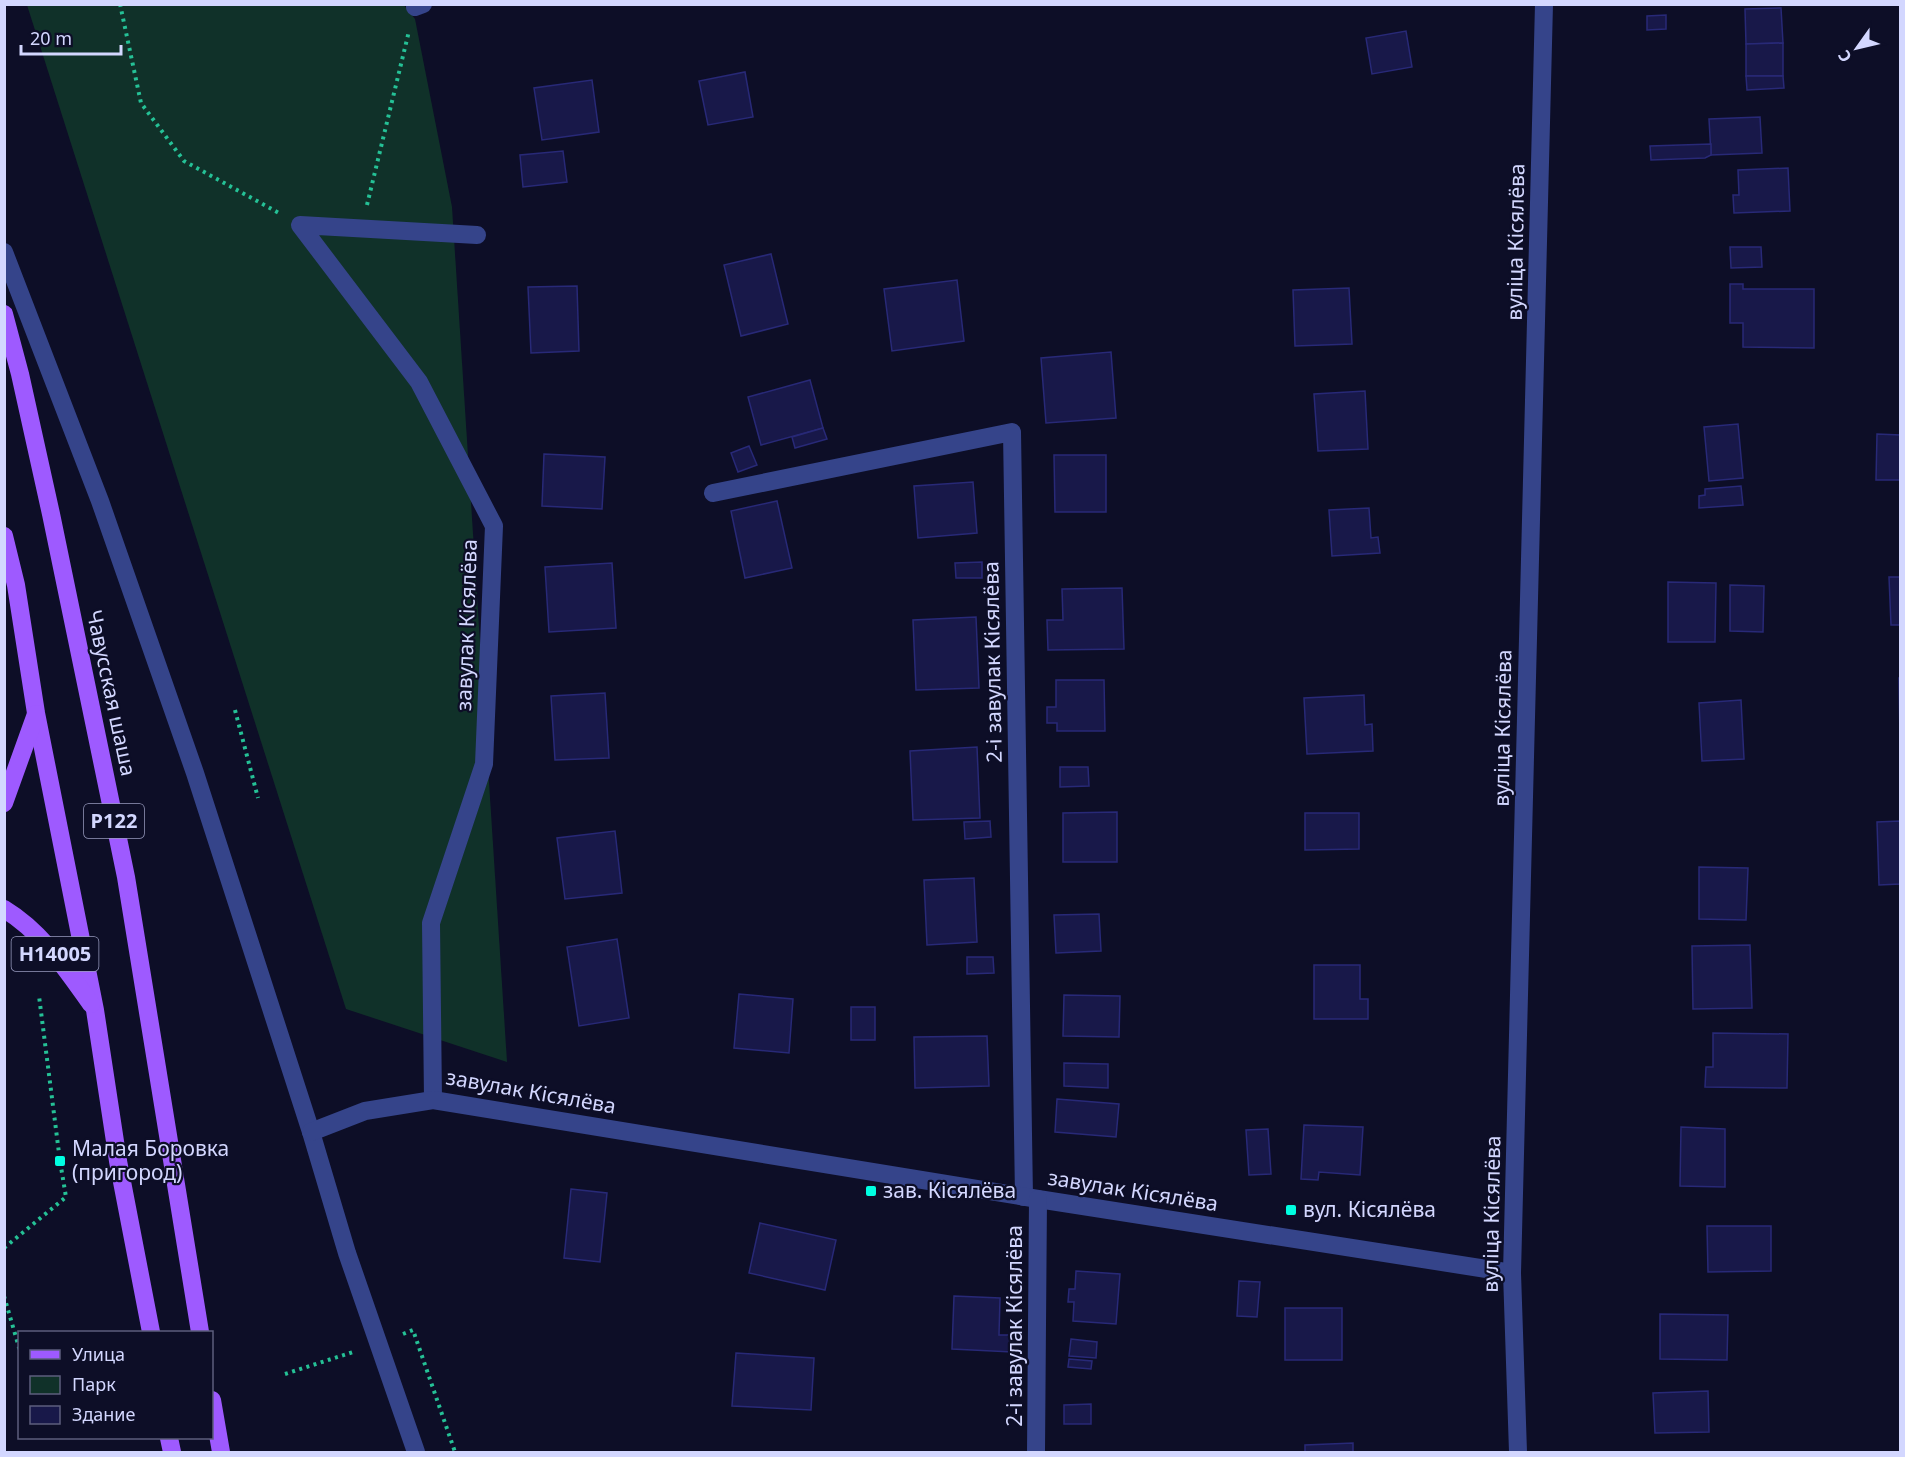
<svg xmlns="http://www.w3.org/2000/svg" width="1905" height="1457" viewBox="0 0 1905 1457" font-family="'Noto Sans',sans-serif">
<rect width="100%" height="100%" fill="#0d0e27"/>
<path fill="#103129" d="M403,4l12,15 37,188 55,855 -161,-53 -319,-1004z"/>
<g fill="#181849" stroke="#282977" stroke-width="1.5">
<path d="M1781,8l2,35 -37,1 -1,-35z"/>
<path d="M1666,15v14l-19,1v-14z"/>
<path d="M1406,31l6,36 -40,7 -6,-36z"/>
<path d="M1783,43v33h-37v-32z"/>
<path d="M745,72l8,45 -45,8 -9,-44z"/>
<path d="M1746,76h37l1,12 -37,2z"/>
<path d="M592,80l7,52 -57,8 -8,-52z"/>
<path d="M1760,117l2,36 -51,2 -2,-36z"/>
<path d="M1711,144v11l-6,3 -54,2 -1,-14z"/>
<path d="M563,151l4,31 -44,5 -3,-32z"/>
<path d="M1788,168l2,43 -56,2 -1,-18h6l-1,-25z"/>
<path d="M1730,247h31l1,20 -31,1z"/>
<path d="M771,254l17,70 -47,12 -17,-71z"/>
<path d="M957,280l7,61 -72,10 -8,-62z"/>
<path d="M1730,284h13v5h71v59l-71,-1v-24h-13z"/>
<path d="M577,286l2,65 -48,2 -3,-66z"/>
<path d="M1349,288l3,56 -57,2 -2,-56z"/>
<path d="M1111,352l5,66 -70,5 -5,-65z"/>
<path d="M810,380l13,48 -62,17 -13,-48z"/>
<path d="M1365,391l3,58 -50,2 -4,-57z"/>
<path d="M1738,424l5,54 -34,3 -5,-54z"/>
<path d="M823,428l4,11 -32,9 -3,-11z"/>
<path d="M1877,434l23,1v45h-24z"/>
<path d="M749,446l8,19 -19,7 -7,-19z"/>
<path d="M544,454l61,3 -3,52 -60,-3z"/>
<path d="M1054,455h52v57h-51z"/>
<path d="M973,482l4,51 -59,5 -4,-52z"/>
<path d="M1741,486l2,19 -44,3v-12l6,-1v-6z"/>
<path d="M777,501l15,67 -47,10 -14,-67z"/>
<path d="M1369,508l2,30 7,-1 2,16 -48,3 -3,-46z"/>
<path d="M982,562v16h-26l-1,-15z"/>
<path d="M612,563l4,65 -67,4 -4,-65z"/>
<path d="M1889,577h11v48h-9z"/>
<path d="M1668,582l48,1 -1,59h-47z"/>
<path d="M1730,585l34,1 -1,46 -33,-1z"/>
<path d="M1122,588l2,61 -76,1 -1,-30h16l-1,-31z"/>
<path d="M976,617l3,71 -63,2 -3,-70z"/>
<path d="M1899,678h1v62z"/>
<path d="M1056,680h48l1,51h-48v-8h-10v-16h9z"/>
<path d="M605,693l4,65 -54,2 -4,-64z"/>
<path d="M1364,695l1,30 7,-1 1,27 -66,3 -3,-56z"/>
<path d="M1741,700l3,59 -42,2 -3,-58z"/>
<path d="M977,747l3,71 -67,2 -3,-69z"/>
<path d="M1060,767h28l1,19 -29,1z"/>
<path d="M1117,812v50h-54v-49z"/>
<path d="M1305,813h54v36l-54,1z"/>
<path d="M990,821l1,16 -26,2 -1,-17z"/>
<path d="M1900,821v63l-21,1 -2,-63z"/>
<path d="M615,831l7,62 -57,6 -8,-61z"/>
<path d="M1699,867l49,1 -2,52 -47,-1z"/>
<path d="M974,878l3,64 -50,3 -3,-65z"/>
<path d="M1099,914l2,37 -45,2 -2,-38z"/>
<path d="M617,939l12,79 -50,8 -12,-79z"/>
<path d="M1750,945l2,63 -59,1 -1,-63z"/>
<path d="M967,957h26l1,16 -27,1z"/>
<path d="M1314,965h46v34h8v20h-54z"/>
<path d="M739,994l54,5 -4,54 -55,-5z"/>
<path d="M1064,995l56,1 -1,41 -56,-1z"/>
<rect x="851" y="1007" width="24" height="33"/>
<path d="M1713,1033l75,1 -1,54 -82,-1 1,-20h7z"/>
<path d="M987,1036l2,50 -74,2 -1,-51z"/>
<path d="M1064,1063l44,1v24l-44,-2z"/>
<path d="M1057,1099l62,5 -3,33 -61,-5z"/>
<path d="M1304,1125l59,2 -3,48 -41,-3 -1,8 -17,-1z"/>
<path d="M1681,1127l44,2v58l-45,-1z"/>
<path d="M1268,1129l3,45 -22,1 -3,-45z"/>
<path d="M571,1189l36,4 -7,69 -36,-4z"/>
<path d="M760,1223l76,17 -11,50 -76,-17z"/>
<path d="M1707,1226h64v45l-63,1z"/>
<path d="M1076,1271l44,3 -4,50 -43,-3 1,-19h-6l1,-13h6z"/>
<path d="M1239,1281l21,1 -3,35 -20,-1z"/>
<path d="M954,1296l46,2 -1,37h14l-1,17 -60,-3z"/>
<rect x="1285" y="1308" width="57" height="52"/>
<path d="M1660,1314l68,1 -1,45 -67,-1z"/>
<path d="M1071,1339l26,3 -1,16 -27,-2z"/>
<path d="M736,1353l78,5 -3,52 -79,-4z"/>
<path d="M1069,1359l23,2 -1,8 -23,-2z"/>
<path d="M1708,1391l1,41 -54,1 -2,-40z"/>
<path d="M1091,1404v20h-27v-19z"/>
<path d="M1353,1443v9h-48v-7z"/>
</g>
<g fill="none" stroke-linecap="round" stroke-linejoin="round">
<g stroke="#25c196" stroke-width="4" stroke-dasharray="3 4.5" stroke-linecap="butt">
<path d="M120,4l21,99 43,58 95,52"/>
<path d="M367,205l42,-174"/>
<path d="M235,710l23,88"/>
<path d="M4,1248l62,-51 -6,-36 -21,-165"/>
<path d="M4,1296l16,55"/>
<path d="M403,1334l10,-4 42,122"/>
<path d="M285,1374l68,-22"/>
</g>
<g stroke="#35448a" stroke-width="18">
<path d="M415,7l8,-3"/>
<path d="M4,252l96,249 95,272 116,359 36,121 69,199"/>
<path d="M713,493l299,-61 12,765"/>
<path d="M433,1100l-2,-177 53,-159 10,-238 -75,-144 -119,-157 177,10"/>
<path d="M311,1132l54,-21 68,-11 605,99 474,74"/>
<path d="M1036,1452l2,-253"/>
<path d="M1518,1452l-6,-179 32,-1269"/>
</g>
<g stroke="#9e5aff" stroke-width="18">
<path d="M4,314l16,60 31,140 75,363 74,455"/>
<path d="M4,536l12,49 20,128 59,297 23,151 33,171"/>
<path d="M4,803l32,-89"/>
<path d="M4,909c38,23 62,60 87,95"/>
<path d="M212,1400l9,52"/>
<path d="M169,1438l3,14"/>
</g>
</g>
<g fill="#00fee1" stroke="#0d0e27" stroke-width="2">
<rect x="54" y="1155" width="12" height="12" rx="3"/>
<rect x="865" y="1185" width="12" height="12" rx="3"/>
<rect x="1285" y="1204" width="12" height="12" rx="3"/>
</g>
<g text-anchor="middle" stroke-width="4.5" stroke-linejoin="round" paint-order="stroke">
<g fill="#0d0e27" stroke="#989bbe" stroke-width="1.5">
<rect x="84" y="804" width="60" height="34" rx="4.5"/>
<rect x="11.5" y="937" width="87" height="34" rx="4.5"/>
</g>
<g font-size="20" font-weight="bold" fill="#d3d7ff">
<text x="114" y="828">Р122</text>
<text x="55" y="961">Н14005</text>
</g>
<g font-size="21" fill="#d3d7ff" stroke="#0d0e27">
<text transform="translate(1516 242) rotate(-89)" y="7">вуліца Кісялёва</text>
<text transform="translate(467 625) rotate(-88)" y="7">завулак Кісялёва</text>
<text transform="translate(993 662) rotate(-91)" y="7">2-і завулак Кісялёва</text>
<text transform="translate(111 693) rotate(78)" y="7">Чавусская шаша</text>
<text transform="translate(1503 728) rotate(-89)" y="7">вуліца Кісялёва</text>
<text transform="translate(531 1092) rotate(10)" y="7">завулак Кісялёва</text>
<text transform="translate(1133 1191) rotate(9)" y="7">завулак Кісялёва</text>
<text transform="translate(1492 1214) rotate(-89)" y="7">вуліца Кісялёва</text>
<text transform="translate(1015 1326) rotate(-90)" y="7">2-і завулак Кісялёва</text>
</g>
<g font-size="21" fill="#d3d7ff" stroke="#0d0e27" text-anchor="start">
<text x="72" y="1156">Малая Боровка<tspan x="72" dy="24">(пригород)</tspan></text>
<text x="883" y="1198">зав. Кісялёва</text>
<text x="1303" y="1217">вул. Кісялёва</text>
</g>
</g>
<rect width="1905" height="1457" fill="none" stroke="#d3d7ff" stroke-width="12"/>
<rect x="18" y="1331" width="195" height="108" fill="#0d0e27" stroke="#5c5e7d" stroke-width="1.5"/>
<rect x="30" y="1350" width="30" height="9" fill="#9e5aff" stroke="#5c5e7d" stroke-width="1.5"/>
<text x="72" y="1361" font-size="18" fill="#d3d7ff">Улица</text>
<rect x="30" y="1376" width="30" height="18" fill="#103129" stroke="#5c5e7d" stroke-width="1.5"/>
<text x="72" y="1391" font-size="18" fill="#d3d7ff">Парк</text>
<rect x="30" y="1406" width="30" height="18" fill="#181849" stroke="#5c5e7d" stroke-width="1.5"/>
<text x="72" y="1421" font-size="18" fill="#d3d7ff">Здание</text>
<g transform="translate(1857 48) rotate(236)" stroke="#0d0e27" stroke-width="4.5" paint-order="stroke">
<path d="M0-4.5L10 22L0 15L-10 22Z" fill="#d3d7ff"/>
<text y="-9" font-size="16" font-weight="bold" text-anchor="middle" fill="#d3d7ff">С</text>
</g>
<path d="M21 45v9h100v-9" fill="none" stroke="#d3d7ff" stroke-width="3"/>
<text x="30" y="45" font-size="18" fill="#d3d7ff" stroke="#0d0e27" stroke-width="4.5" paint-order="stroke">20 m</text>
</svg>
